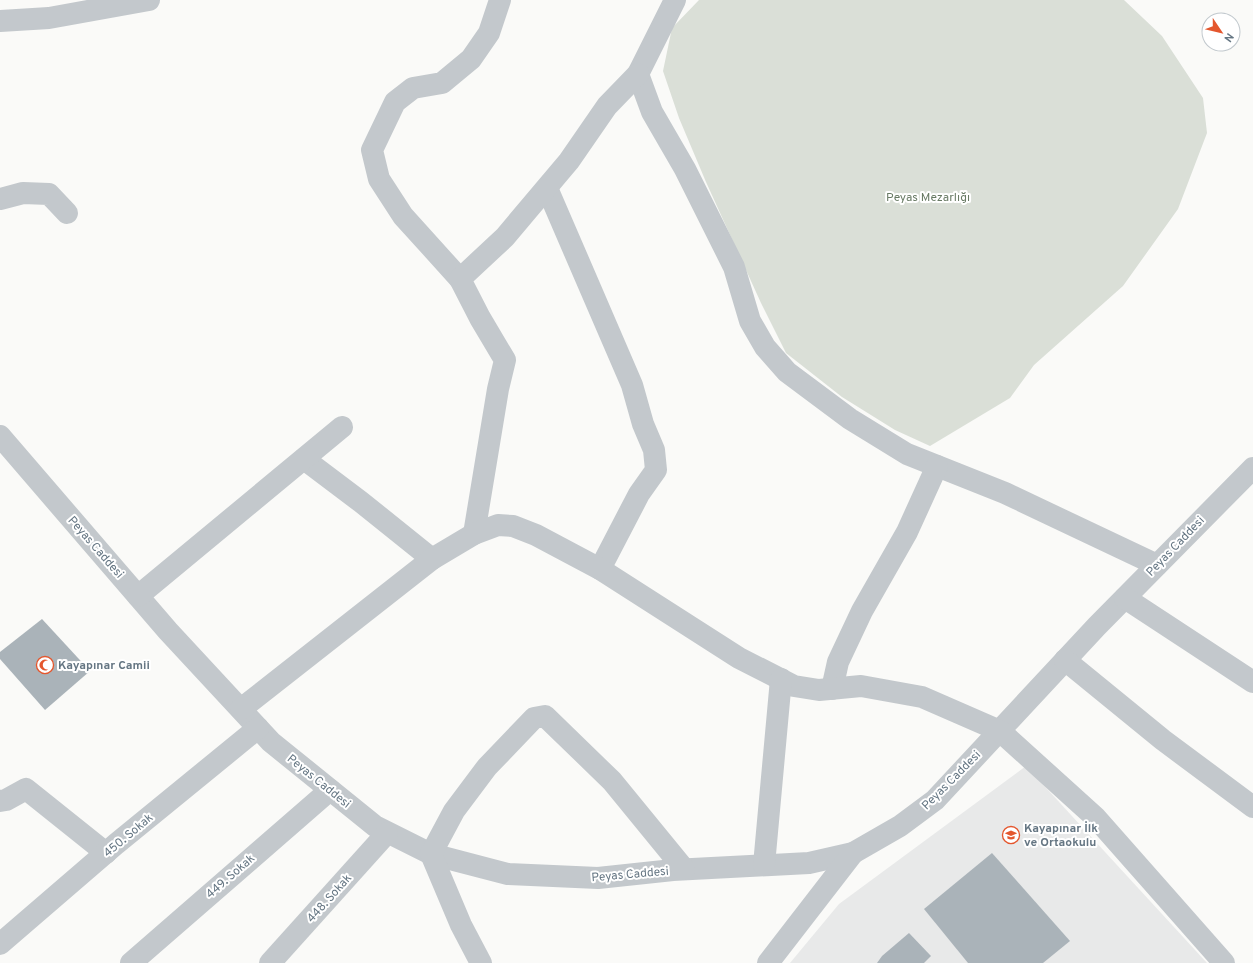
<svg xmlns="http://www.w3.org/2000/svg" width="1253" height="963" viewBox="0 0 1253 963" font-family="Overpass,sans-serif">
<rect width="100%" height="100%" fill="#fafaf8"/>
<path fill="#e8e9e9" d="M1026,766l181,197h-417l49,-59z"/>
<path fill="#dadfd7" d="M699,0h425l38,36 41,62 4,35 -29,76 -55,77 -89,79 -24,33 -80,48 -35,-16 -53,-33 -56,-44 -25,-50 -55,-121 -27,-64 -16,-47 9,-43z"/>
<g fill="#aab3b9">
<path d="M42,619l48,52 -45,39 -45,-51v-7z"/>
<path d="M992,853l78,88 -27,22h-75l-44,-54z"/>
<path d="M909,933l22,23 -7,7h-47l5,-7z"/>
</g>
<g fill="none" stroke-linecap="round" stroke-linejoin="round">
<g stroke="#c3c8cc" stroke-width="22">
<path d="M675,0l-37,74 14,38 33,57 49,98 16,54 15,26 22,25 63,47 57,35 98,39 152,72"/>
<path d="M0,21l49,-3 100,-18"/>
<path d="M547,188l85,197 11,39 11,26 2,20 -17,24 -39,75"/>
<path d="M0,199l23,-6 26,1 18,19"/>
<path d="M460,279l-57,-63 -24,-37 -7,-29 23,-48 18,-14 29,-5 29,-24 18,-26 11,-33"/>
<path d="M0,436l168,195 103,111 104,84 56,28 77,20 90,4 75,-8 136,-7 44,-10 47,-27 35,-26 162,-174 156,-158"/>
<path d="M304,459l57,43 71,57"/>
<path d="M474,534l24,-145 7,-29 -25,-42 -20,-39 45,-42 64,-76 38,-55 31,-32"/>
<path d="M138,596l204,-169"/>
<path d="M1125,598l128,84"/>
<path d="M1065,660l98,80 90,67"/>
<path d="M832,689l6,-27 24,-51 45,-79 30,-66"/>
<path d="M241,709l191,-150 42,-25 24,-9 15,1 23,9 64,34 139,89 55,28 25,4 42,-4 61,11 78,34 96,87 128,145"/>
<path d="M0,801l6,-1 20,-11 80,64"/>
<path d="M764,865l17,-186"/>
<path d="M0,944l116,-100 142,-116"/>
<path d="M131,963l199,-173"/>
<path d="M270,963l117,-130"/>
<path d="M481,963l-20,-38 -30,-71 23,-43 33,-44 47,-49 11,-2 67,65 72,88"/>
<path d="M768,963l85,-110"/>
</g>
</g>
<defs>
<g id="mosque-ring" transform="scale(0.9)"><circle r="9.5" fill="#fff" stroke="#e4572e" stroke-width="1.5"/><path d="M3.5-4.9A6 6 0 1 0 3.5 4.9A5 5 0 1 1 3.5-4.9Z" fill="#e4572e"/></g>
<g id="school-ring" transform="scale(0.9)"><circle r="9.5" fill="#fff" stroke="#e4572e" stroke-width="1.5"/><path d="M0-5L7-2L0 1L-7-2ZM-4 1L0 2.5L4 1V4Q0 6-4 4Z" fill="#e4572e"/></g>
</defs>
<g fill-rule="evenodd">
<use href="#mosque-ring" x="45" y="665"/>
<use href="#school-ring" x="1011" y="835"/>
</g>
<g text-anchor="middle" stroke-width="4" stroke-linejoin="round" paint-order="stroke">
<g font-size="12" fill="#687a64" stroke="#fff">
<text x="928" y="201">Peyas Mezarlığı</text>
</g>
<g font-size="12" fill="#657683" stroke="#fff">
<text transform="translate(1175 546) rotate(-46)" y="4">Peyas Caddesi</text>
<text transform="translate(96 547) rotate(49)" y="4">Peyas Caddesi</text>
<text transform="translate(951 780) rotate(-45)" y="4">Peyas Caddesi</text>
<text transform="translate(319 781) rotate(39)" y="4">Peyas Caddesi</text>
<text transform="translate(128 835) rotate(-40)" y="4">450. Sokak</text>
<text transform="translate(630 874) rotate(-5)" y="4">Peyas Caddesi</text>
<text transform="translate(230 876) rotate(-41)" y="4">449. Sokak</text>
<text transform="translate(329 898) rotate(-48)" y="4">448. Sokak</text>
</g>
<g font-size="12" font-weight="bold" fill="#657683" stroke="#fff" text-anchor="start">
<text x="58" y="669">Kayapınar Camii</text>
<text x="1024" y="832">Kayapınar İlk<tspan x="1024" dy="14">ve Ortaokulu</tspan></text>
</g>
</g>
<g transform="translate(1221 32) rotate(125)"><circle r="19" fill="#ffffff" stroke="#c1c8cd"/>
<path d="M0-3L7 15L0 10L-7 15Z" fill="#e4572e"/>
<text y="-6" font-size="11" font-weight="bold" text-anchor="middle" fill="#657683">N</text>
</g>
</svg>
